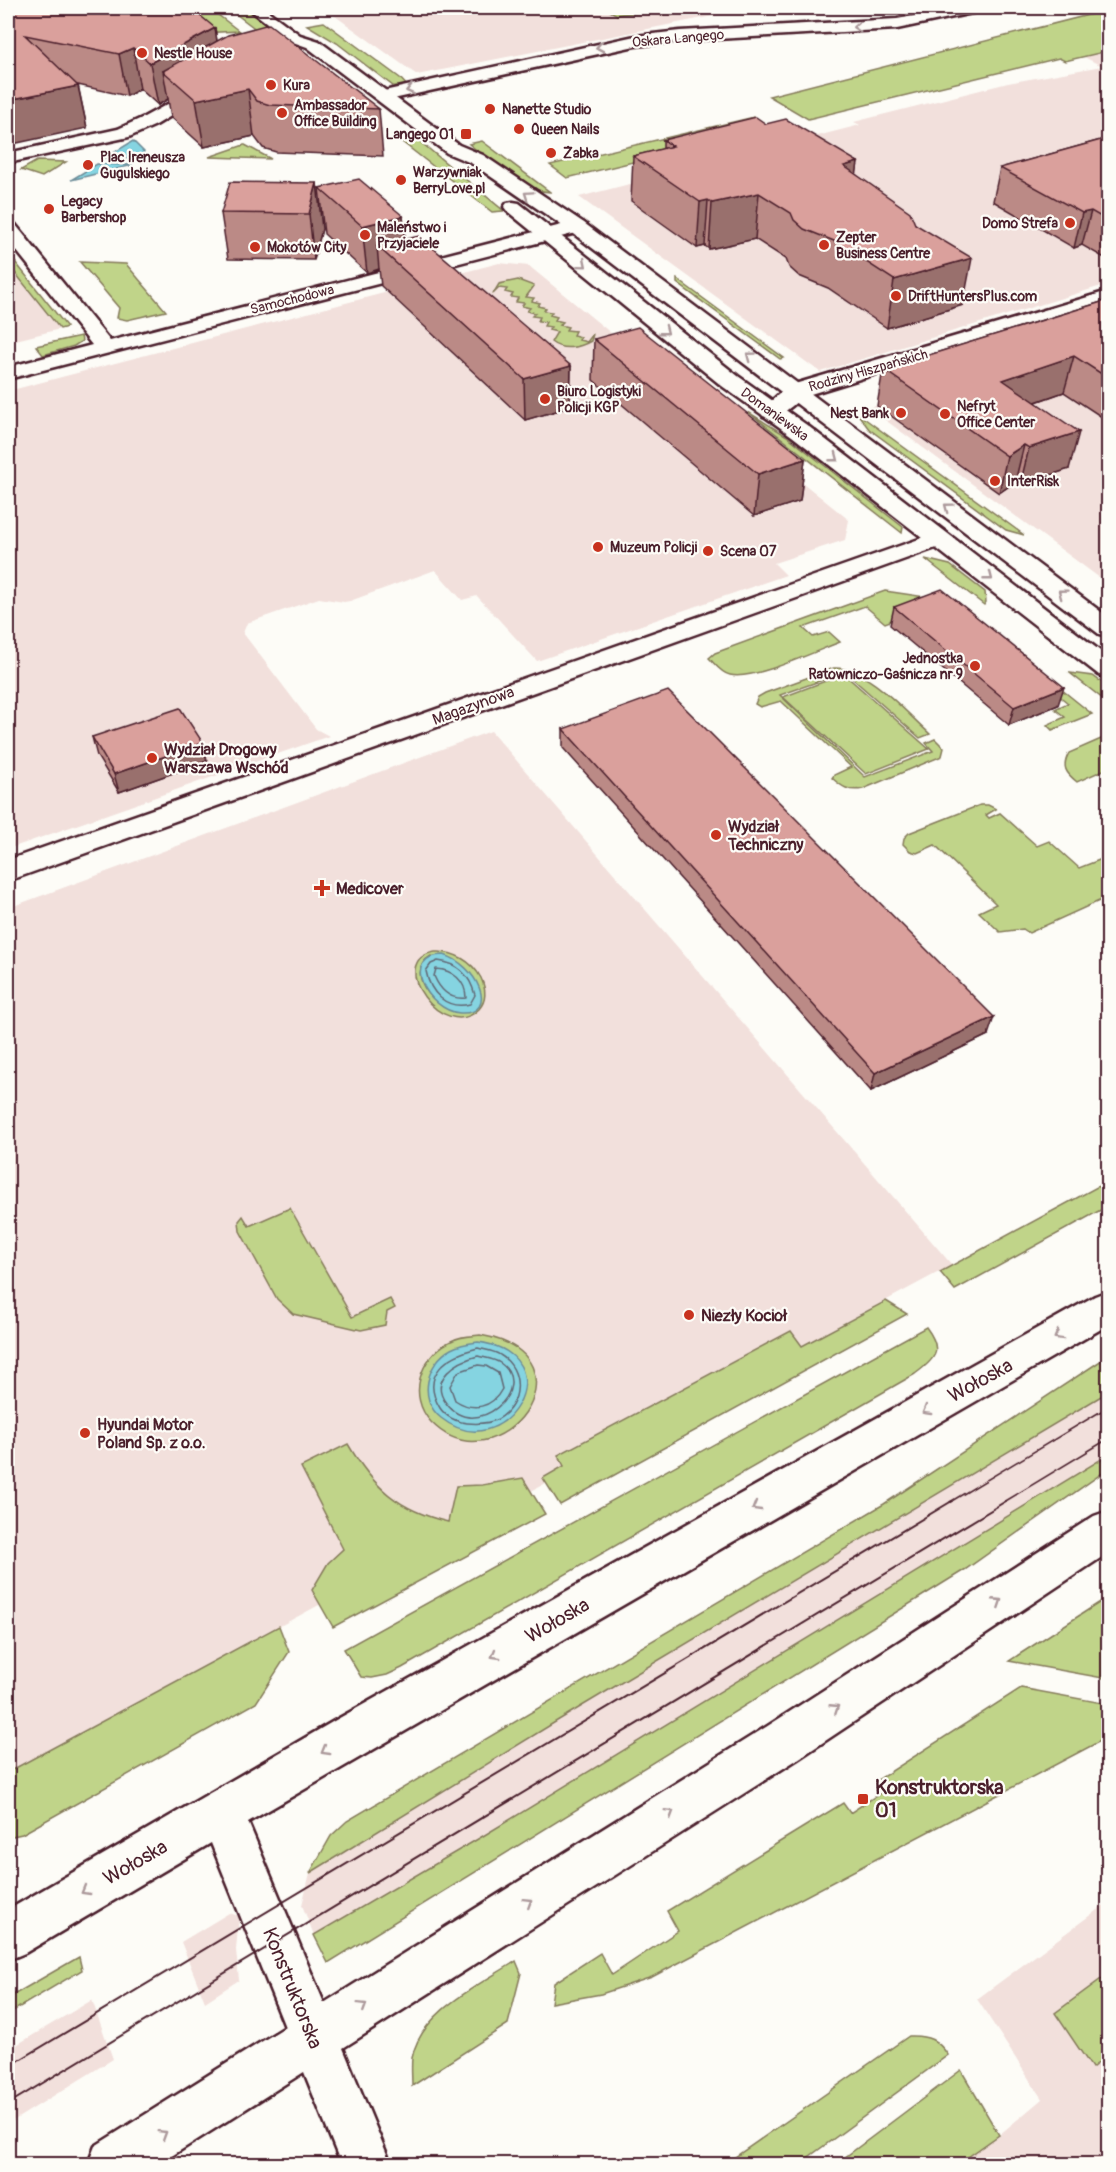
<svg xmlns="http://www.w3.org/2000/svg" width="1116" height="2172" viewBox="0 0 1116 2172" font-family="Pangolin,sans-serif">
<rect width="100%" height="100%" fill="#fdfcf7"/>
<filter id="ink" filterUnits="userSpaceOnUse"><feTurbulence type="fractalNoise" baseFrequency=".0167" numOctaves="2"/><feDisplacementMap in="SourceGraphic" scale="12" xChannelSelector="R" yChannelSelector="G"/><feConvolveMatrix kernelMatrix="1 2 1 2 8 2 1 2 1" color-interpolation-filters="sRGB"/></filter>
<g filter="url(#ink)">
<g fill="#f2e0dc">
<path d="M324,8h403l1,5 -311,62z"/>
<path d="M1108,51v233l-288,88 -241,-175 281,-72 -6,-3 154,-39 94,-17 -18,-9z"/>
<path d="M499,263l30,3 121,99 5,-1 194,156 -4,20 -71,23 12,12 -249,86 -60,-65 -15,4 -27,-30 -85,31 -6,1 -25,-4 -72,25 -4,10 73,96 13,7 -321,113v-458z"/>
<path d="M8,264l52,65 -52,13z"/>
<path d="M1108,331v253l-239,-176z"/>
<path d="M491,731l461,534 -944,507v-864z"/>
<path d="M1108,1392v63l-625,382 -169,98 -12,-30 8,-32 247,-152z"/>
<path d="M1108,1902v262h-150l41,-29 43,-36 -65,-100z"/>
<path d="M229,1913l10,3 -3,34 3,30 -34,22 -24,-60z"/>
<path d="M92,2000l21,59 -105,65v-74z"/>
</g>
<g fill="#c0d489" stroke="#857a5a" stroke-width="1.5" fill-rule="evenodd">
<path d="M195,8h14l30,23 -39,2 -20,-17z"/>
<path d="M228,8h17l25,19 -13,3z"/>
<path d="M605,8l59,4 44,-4c-34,13 -60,1 -91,7z"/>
<path d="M1108,10v41l-43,10 -6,-3 -251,61 -39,-23z"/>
<path d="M324,22l76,56 9,10 -16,-2 -56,-43 -30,-18z"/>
<path d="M754,117l19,11 -206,50 -17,-13z"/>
<path d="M399,134l13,1 92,76 -12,1 -99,-77z"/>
<path d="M482,141l68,51c-30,-1 -58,-30 -81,-48z"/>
<path d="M245,145l26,14 -62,-2 35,-12z"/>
<path d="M37,161l29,1 -24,15 -21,-7z"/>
<path d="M8,253l59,74 -7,2 -52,-65z"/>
<path d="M80,262l46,2 40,47 -39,9 -10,-2 2,-10z"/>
<path d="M677,279l107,79 -4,1 -103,-76z"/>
<path d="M518,280l16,6 -8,11 8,1 -2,3 8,2 -2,3 8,2 -2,3 8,1 -2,3 7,2 -2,3 8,2 -3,3 8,2 -2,3 9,1 -2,4 8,2 -2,3 8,2 6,-8 -2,7c-12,7 -29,10 -40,1l6,-10 -8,-2 2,-3 -7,-1 2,-4 -8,-1 2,-4 -8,-1 3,-3 -8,-2 3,-3 -8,-2 2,-3 -8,-1 2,-4 -7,-1 2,-3 -8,-2 2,-3 -8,-1 -6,6 6,-10z"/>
<path d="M81,336l1,5 -8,5 -31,9 -7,-9z"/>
<path d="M748,412l39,24 116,91 -1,6z"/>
<path d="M857,413l167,122 -18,-5 -137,-101z"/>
<path d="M925,559l25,6 35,27 1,10 -2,3z"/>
<path d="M885,591l61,9 -61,23 -20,-17 -62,22 10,9 16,-5 11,10c-24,9 -87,39 -110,33 -9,-2 -15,-11 -21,-17l6,-5z"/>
<path d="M834,668c34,-1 71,44 96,66l-10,4 -75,-66 -65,23 85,82 68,-26 -7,-8 9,-4 9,9 -2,8 -79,33c-14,3 -21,-2 -31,-11l2,-3 17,-8 -70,-66 -21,6 -5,-3 3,-7 7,-4z"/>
<path d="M1070,673l23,3 15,11v16z"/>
<path d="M844,674l85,75 -63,25 -83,-77z"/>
<path d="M1046,677l46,37 -40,16 -5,-5 18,-8 -10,-8 13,-6 -26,-21z"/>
<path d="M1108,736v32l-31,14c-11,-9 -16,-15 -8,-29z"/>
<path d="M980,805h8l8,4 -10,6 3,3 11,-5 37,33 12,-5 30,27 23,-9 6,6v32l-79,36 -6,-4 -23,3 -21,-20 17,-8 -61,-59 -18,8 -7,-2 -7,-7 1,-6 5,-5z"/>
<path d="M435,952c19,-1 37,9 46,26 5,11 6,22 -2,31 -35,36 -96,-49 -44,-57zM431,956l39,55c-30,8 -69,-38 -39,-55z"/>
<path d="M1108,1181v25l-153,84 -15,-18z"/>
<path d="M290,1208l62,109 38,-18 5,9 -8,4 -2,13 -24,5 -68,-16 -16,-15 -37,-68 -1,-10 4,-5 6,10z"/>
<path d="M886,1301l21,13 -347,191 -17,-27 21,-12 -6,-11 233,-124 11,15z"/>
<path d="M926,1327c17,23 11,31 -11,47l-513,294 -15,7 -15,3 -11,-1 -17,-28z"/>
<path d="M480,1335c120,21 18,156 -49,87 -24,-26 -11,-65 18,-80 10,-6 21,-6 31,-7z"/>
<path d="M1108,1356v36l-551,329 -247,152 21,-37 16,-15 537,-317z"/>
<path d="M348,1444c25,43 50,66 100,78l8,-36 26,-1 41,-7 22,36 -212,113 -21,-37 16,-27 15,-14 -42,-82z"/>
<path d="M1108,1455v14l-142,100 -638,394 -14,-28 169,-99z"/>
<path d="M1108,1597v79l-5,2 -94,-17z"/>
<path d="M279,1626l10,26 -33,51 -234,131 -14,3v-65z"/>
<path d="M1021,1688l87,16v33l-456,240 -51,17 -50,9 3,-20 46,-30 12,22 66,-44 -11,-20 176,-108 7,10 32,-21 -6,-11z"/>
<path d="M79,1957l3,13 -74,44v-16z"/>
<path d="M516,1961l5,12 -13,51 -96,62c0,-9 -1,-19 0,-28 9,-47 68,-73 104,-97z"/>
<path d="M1108,1974v81l-16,13 -37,-55z"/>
<path d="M909,2036c19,-1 29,4 39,19l-149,109h-74z"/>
<path d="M961,2070l38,65 -41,29h-122z"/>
</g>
<g fill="#85d4e1" stroke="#6d8c98" stroke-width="1.5">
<path d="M133,141l11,11 -7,7 -32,-1z"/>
<path d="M97,164l36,1 -62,15z"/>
<path d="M444,955c32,9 57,60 16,58 -32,-2 -62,-58 -16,-58z"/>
<path d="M478,1342c94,13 27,127 -37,76 -24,-19 -14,-56 10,-69 9,-5 18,-6 27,-7z"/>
</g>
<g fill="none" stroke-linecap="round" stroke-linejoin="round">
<g stroke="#626774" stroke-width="1.5">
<path d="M438,961c20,2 32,15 37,34l-5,9c-24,6 -40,-11 -44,-33l5,-7z"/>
<path d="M436,969c17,1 30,12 30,29 -16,2 -26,-8 -32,-22z"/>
<path d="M478,1348c7,2 16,3 22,7 24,14 23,50 -2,64 -10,5 -21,5 -31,4 -11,-1 -22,-7 -27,-15 -21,-34 8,-53 38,-60z"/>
<path d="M478,1356c7,2 16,3 22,7 36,25 -25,80 -54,40 -18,-24 11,-42 32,-47z"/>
<path d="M478,1365l8,1 12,7 4,16c-10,19 -29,23 -47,11l-5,-14 8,-14z"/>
</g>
<g stroke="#4a1f2b" stroke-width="5">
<g id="street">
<path d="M957,8h27l-7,4 -80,17 -217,12 -45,5 -251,55 -8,-5 8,-5 251,-55 45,-5 217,-12z"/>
<path d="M208,82l8,5 -2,3 -58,35 -27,12 -121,26v-10l110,-24 26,-12z"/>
<path d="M577,221l7,2 2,4 -2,4 -576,148v-12l84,-22 -84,-105v-17l7,1 95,117z"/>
<path d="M1108,291v12l-304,93c-13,10 -24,24 -41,20l-3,-5 28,-25z"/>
<path d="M939,532l8,2 4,5 -4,5 -939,337v-21z"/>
</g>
</g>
<g stroke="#4a1f2b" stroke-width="5">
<g id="secondary">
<path d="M248,8h16l36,27 19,6 140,104 24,10 101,68 524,394v19l-9,-2 -529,-403 -99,-68 -24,-10 -140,-106 -17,-6z"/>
<path d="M513,202l6,1 219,173 70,50 300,231v20l-9,-2 -307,-239 -70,-50 -215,-175 -3,-4 3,-4z"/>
<path d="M1108,1291v34l-860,497 76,181 442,-276 328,-211 14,-5v42l-310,206 -455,289 48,116h-50l-37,-92 -145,92h-71l7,-18 190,-119 -74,-184 -186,110 -17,7v-50l326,-189 761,-425z"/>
</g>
</g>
<use href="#street" fill="#fdfcf7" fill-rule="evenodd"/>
<use href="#secondary" fill="#fdfcf7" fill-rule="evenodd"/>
<g stroke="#4a1f2b" stroke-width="1.5">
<path d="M950,1502l158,-95"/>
<path d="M1004,1502l104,-63"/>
</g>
<g stroke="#4a1f2b" stroke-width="2">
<path d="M8,2067l944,-566"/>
<path d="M8,2104l998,-603"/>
</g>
</g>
<g fill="#bb8a86" stroke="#4a1f2b" stroke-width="1.5">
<path d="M8,8l207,20 2,13 162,68 4,47 -107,-4 -13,-4 -9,-12 -50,11 -33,-30 -3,-18 -10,6 -18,-16 -13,7 -49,-11 9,43z"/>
<path d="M766,124l92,38 -2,13 59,49 48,81 -76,23 -59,-40 -29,-12 -10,-9 -3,-8 -31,-20 -46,10 -4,-3 -8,2 -66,-47 2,-45 30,-7v-9z"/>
<path d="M1108,138v122l-26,-15 -8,3 -81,-47 7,-33z"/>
<path d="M317,183l5,46 -8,31 -86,-1 -7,-46z"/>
<path d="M319,188l84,28 2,23 166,127 -1,41 -45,13 -144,-134 -2,-17 -12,4 -43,-39z"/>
<path d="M1108,300v121l-44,-29 -28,10 33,67 -49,16 -5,-3 -16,11 -122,-87 6,-37z"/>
<path d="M594,339l211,120 -5,42 -46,15 -161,-136z"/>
<path d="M894,607l164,98 -49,20 -119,-100z"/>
<path d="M563,729l425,306 -117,56 -308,-343z"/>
<path d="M92,737l115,24 -88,31 -22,-36z"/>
</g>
<g fill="#99706d" stroke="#4a1f2b" stroke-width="1.5">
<path d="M215,28l6,41 -58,2 5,28 -10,6 -8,-42z"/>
<path d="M133,48l7,41 -13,7 -8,-42z"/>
<path d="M78,86l9,42 -79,17v-45z"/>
<path d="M248,89l6,47 -50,11 -8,-47z"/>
<path d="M858,162l-6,46 -8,-42z"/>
<path d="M317,183l5,46 -8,31 -5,-46z"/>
<path d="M759,193l-4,46 -46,10 3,-46z"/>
<path d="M708,200l-3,46 -8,2 3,-46z"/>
<path d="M1091,211l-9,34 -8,3 8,-35z"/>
<path d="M403,216l4,46 -30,-16 2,23 -12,4 -5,-47z"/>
<path d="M972,258l-9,47 -76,23 7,-48z"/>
<path d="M1074,356l-10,36 -69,24 8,-36z"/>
<path d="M571,366l-1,41 -45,13 -1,-41z"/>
<path d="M1079,432l-10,37 -49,16 9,-37z"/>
<path d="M1024,445l-9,37 -16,11 8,-37z"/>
<path d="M805,459l-5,42 -46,15 4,-42z"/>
<path d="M1064,687l-6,18 -49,20 5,-18z"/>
<path d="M203,743l4,18 -88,31 -5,-18z"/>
<path d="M994,1017l-6,18 -117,56 4,-18z"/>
</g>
<g fill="#daa09c" stroke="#4a1f2b" stroke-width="1.5">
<path d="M8,8h183l24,20 -65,35 -17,-15 -14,6 -94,-19 53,51 -70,14z"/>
<path d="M269,24l110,85 -109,-4 -13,-4 -9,-12 -52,11 -33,-29 65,-36z"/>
<path d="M756,117l10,7 20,-5 72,43 -14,4 66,46 5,12 57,34 -78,22 -60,-39 -30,-12 -10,-9 -3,-7 -32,-20 -47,10 -4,-3 -8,2 -67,-46 40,-10 -10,-6z"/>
<path d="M1108,138v83l-17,-10 -9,2 -82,-45z"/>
<path d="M359,179l44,37 -41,10 -43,-38z"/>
<path d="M230,182l87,1 -8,31 -88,-1z"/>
<path d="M419,236l152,130 -47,13 -147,-133z"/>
<path d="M1108,300v78l-34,-22 -71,24 76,52 -50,16 -5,-3 -17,11 -124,-87z"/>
<path d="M638,327l167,132 -47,15 -164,-135z"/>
<path d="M942,589l122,98 -50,20 -120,-100z"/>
<path d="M668,691l326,326 -119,56 -312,-344z"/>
<path d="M180,708l23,35 -89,31 -22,-37z"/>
</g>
<defs><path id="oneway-chevron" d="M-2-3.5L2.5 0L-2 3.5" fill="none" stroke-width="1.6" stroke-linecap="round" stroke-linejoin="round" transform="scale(1.5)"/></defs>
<g stroke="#ac999b">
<use href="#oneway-chevron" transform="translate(857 27) rotate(177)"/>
<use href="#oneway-chevron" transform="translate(600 47) rotate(170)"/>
<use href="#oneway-chevron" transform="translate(410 90) rotate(167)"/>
<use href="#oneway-chevron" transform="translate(528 195) rotate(-146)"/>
<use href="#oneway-chevron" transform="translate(583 264) rotate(40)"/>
<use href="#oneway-chevron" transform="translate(665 331) rotate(38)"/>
<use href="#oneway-chevron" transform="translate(750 356) rotate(-143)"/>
<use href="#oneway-chevron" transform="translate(835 458) rotate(38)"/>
<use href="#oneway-chevron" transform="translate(948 507) rotate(-143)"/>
<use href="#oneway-chevron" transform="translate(989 577) rotate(38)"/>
<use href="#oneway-chevron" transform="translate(1062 593) rotate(-143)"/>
<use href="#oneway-chevron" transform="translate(1058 1336) rotate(151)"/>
<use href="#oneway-chevron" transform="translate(926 1411) rotate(150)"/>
<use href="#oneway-chevron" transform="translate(756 1507) rotate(150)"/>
<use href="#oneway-chevron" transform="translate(998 1602) rotate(-33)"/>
<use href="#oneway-chevron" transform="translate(495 1655) rotate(150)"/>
<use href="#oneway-chevron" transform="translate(835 1708) rotate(-33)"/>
<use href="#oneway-chevron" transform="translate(325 1751) rotate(150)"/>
<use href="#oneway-chevron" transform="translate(670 1813) rotate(-32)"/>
<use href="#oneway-chevron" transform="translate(85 1891) rotate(150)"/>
<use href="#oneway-chevron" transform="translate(528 1902) rotate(-32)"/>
<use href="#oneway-chevron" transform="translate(363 2006) rotate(-32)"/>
<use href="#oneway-chevron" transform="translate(163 2134) rotate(-32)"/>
</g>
</g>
<g fill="#c8321e" stroke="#fdfcf7" stroke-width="2">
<circle cx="142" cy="53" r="6"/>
<circle cx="271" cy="85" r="6"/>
<circle cx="490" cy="109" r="6"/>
<circle cx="282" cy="113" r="6"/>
<circle cx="519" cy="129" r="6"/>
<rect x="460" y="128" width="12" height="12" rx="3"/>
<circle cx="551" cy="153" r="6"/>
<circle cx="88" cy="165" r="6"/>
<circle cx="401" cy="180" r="6"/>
<circle cx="49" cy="209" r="6"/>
<circle cx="1070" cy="223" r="6"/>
<circle cx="365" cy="235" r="6"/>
<circle cx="824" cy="245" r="6"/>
<circle cx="255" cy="247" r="6"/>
<circle cx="896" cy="296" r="6"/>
<circle cx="545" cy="399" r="6"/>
<circle cx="901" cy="413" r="6"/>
<circle cx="945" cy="414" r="6"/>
<circle cx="995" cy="481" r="6"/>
<circle cx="598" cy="547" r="6"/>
<circle cx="708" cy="551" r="6"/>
<circle cx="975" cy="666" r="6"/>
<circle cx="152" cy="758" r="6"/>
<circle cx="716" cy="835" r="6"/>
<path d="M319 879h6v6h6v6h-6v6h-6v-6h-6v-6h6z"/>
<circle cx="689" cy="1315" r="6"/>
<circle cx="85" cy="1433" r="6"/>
<rect x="857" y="1793" width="12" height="12" rx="3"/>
</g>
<g text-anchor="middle" stroke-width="4.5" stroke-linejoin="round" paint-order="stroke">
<g font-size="14" fill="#4a1f2b" stroke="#fdfcf7">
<text transform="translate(678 38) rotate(-5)" y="5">Oskara Langego</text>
<text transform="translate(292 299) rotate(-14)" y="5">Samochodowa</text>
<text transform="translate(868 370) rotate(-16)" y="5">Rodziny Hiszpańskich</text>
<text transform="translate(775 414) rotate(36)" y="5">Domaniewska</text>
</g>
<g font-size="14" font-weight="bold" fill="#4a1f2b" stroke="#fdfcf7" text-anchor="start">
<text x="154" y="58">Nestle House</text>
<text x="283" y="90">Kura</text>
<text x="294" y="110">Ambassador<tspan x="294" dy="16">Office Building</tspan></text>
<text x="502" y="114">Nanette Studio</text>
<text x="531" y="134">Queen Nails</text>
<text x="454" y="139" text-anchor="end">Langego 01</text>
<text x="563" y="158">Żabka</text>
<text x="100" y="162">Plac Ireneusza<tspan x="100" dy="16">Gugulskiego</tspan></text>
<text x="413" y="177">Warzywniak<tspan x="413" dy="16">BerryLove.pl</tspan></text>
<text x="61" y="206">Legacy<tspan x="61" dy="16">Barbershop</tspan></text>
<text x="1058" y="228" text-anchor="end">Domo Strefa</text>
<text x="377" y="232">Maleństwo i<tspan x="377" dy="16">Przyjaciele</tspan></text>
<text x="836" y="242">Zepter<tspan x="836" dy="16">Business Centre</tspan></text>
<text x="267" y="252">Mokotów City</text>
<text x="908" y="301">DriftHuntersPlus.com</text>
<text x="557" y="396">Biuro Logistyki<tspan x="557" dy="16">Policji KGP</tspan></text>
<text x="957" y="411">Nefryt<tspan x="957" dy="16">Office Center</tspan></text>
<text x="889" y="418" text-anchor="end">Nest Bank</text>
<text x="1007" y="486">InterRisk</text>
<text x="610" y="552">Muzeum Policji</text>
<text x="720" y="556">Scena 07</text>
<text x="963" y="663" text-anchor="end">Jednostka<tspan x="963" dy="16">Ratowniczo-Gaśnicza nr 9</tspan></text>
</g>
<g font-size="16" fill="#4a1f2b" stroke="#fdfcf7">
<text transform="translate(473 705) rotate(-20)" y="6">Magazynowa</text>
</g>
<g font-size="16" font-weight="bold" fill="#4a1f2b" stroke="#fdfcf7" text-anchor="start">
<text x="164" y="755">Wydział Drogowy<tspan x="164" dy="18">Warszawa Wschód</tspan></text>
<text x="728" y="832">Wydział<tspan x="728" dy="18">Techniczny</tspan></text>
<text x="336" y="894">Medicover</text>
<text x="701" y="1321">Niezły Kocioł</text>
<text x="97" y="1430">Hyundai Motor<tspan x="97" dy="18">Poland Sp. z o.o.</tspan></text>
</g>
<g font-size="20" fill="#4a1f2b" stroke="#fdfcf7">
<text transform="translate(980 1380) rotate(-29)" y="7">Wołoska</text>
<text transform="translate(557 1620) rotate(-30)" y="7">Wołoska</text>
<text transform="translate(135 1862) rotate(-30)" y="7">Wołoska</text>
<text transform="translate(293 1988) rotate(68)" y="7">Konstruktorska</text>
</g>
<g font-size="20" font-weight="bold" fill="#4a1f2b" stroke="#fdfcf7" text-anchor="start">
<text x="875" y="1794">Konstruktorska<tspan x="875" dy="23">01</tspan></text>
</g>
</g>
<rect width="1116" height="2172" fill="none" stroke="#fdfcf7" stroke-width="30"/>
<rect x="15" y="15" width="1086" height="2142" fill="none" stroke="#4a1f2b" stroke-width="2" filter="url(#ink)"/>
</svg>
